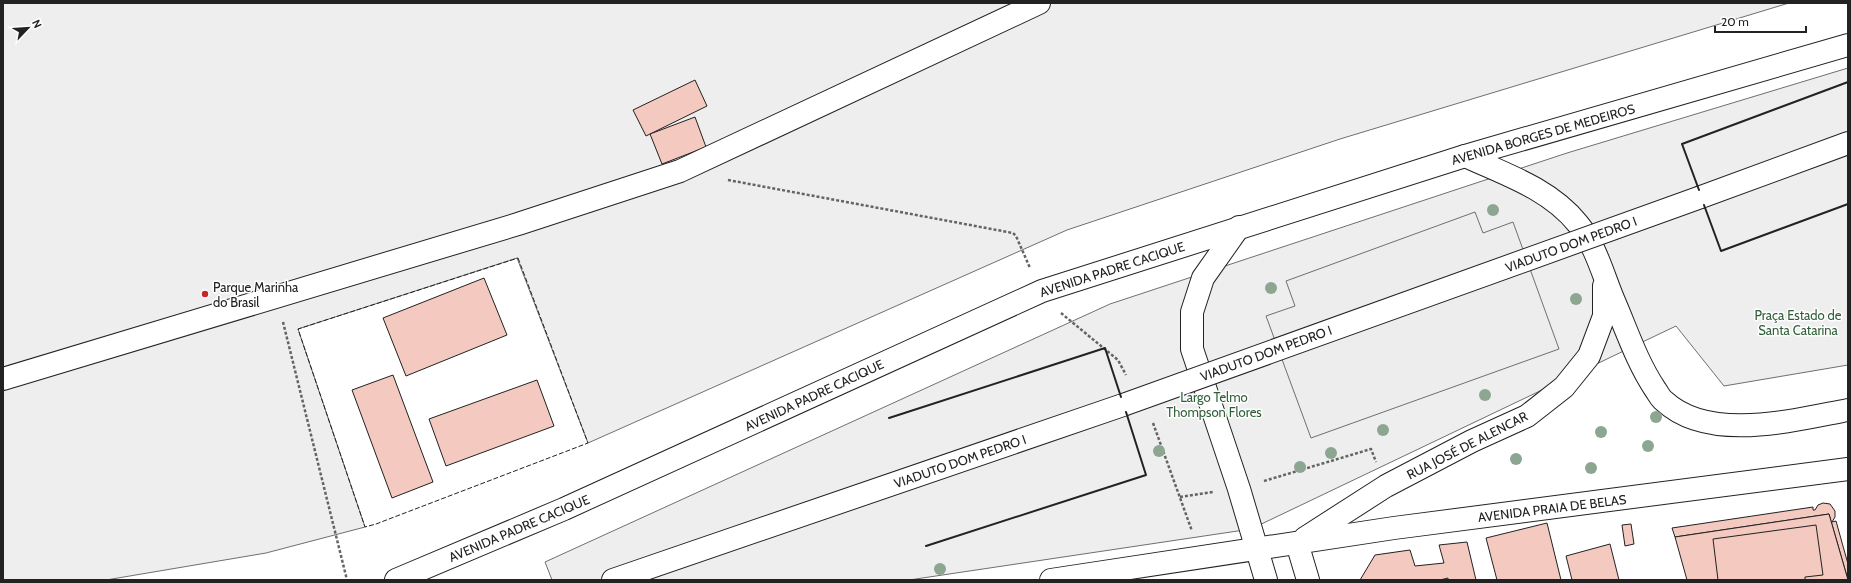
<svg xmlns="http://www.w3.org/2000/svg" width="1851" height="583" viewBox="0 0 1851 583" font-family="Cabin,sans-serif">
<rect width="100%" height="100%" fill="#fff"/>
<g fill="#eee" stroke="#6f6f6f">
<path d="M3,3h1786l-449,136 -273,91 -479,213 -71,-185 -219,71 67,198 -99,26 -160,27h-103z"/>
<path d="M1848,68v297l-124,21 -48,-60 -425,203 -342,51h-357l-7,-18 565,-258 457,-151z"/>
</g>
<path fill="#ededed" stroke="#6f6f6f" d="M1475,212l8,21 30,-11 46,127 -248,89 -45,-122 29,-10 -9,-25z"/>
<g fill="#f3c9c0" stroke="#222">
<path d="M695,80l12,26 -61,30 -13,-26z"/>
<path d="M695,117l11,30 -44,17 -12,-30z"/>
<path d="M484,278l23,57 -101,41 -23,-58z"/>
<path d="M393,375l40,107 -41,16 -40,-108z"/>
<path d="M537,380l17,46 -108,40 -17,-47z"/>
<path d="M1823,503l7,1 5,7v6l-3,5 4,-1 12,43v16l-19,-66 -154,23 -3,-9 141,-21v3h2l3,-5z"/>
<path d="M1829,514l19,66h-161l-12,-43z"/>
<path d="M1547,523l14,57h-64l-11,-42z"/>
<path d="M1631,524l3,20 -9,2 -3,-21z"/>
<path d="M1816,525l7,50 -18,2v3h-87l-5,-41z"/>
<path d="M1467,542l9,38h-28v-2l-8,2h-80l15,-25 35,-5 5,16 29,-3 -5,-18z"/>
<path d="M1610,544l9,36h-47l-6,-24z"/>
</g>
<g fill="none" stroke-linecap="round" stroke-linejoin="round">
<g stroke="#222" stroke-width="24">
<path id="minor" d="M3,379l515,-155 162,-53 359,-168"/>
</g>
<g stroke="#222" stroke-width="24">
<g id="major">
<path d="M1465,156c40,18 85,33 113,68 18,22 25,51 36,77 13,30 23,61 41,88 3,4 5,9 9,12 45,42 130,19 184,9"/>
<path d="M1701,197l147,-54"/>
<path d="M1239,227l-36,51 -11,34v37l47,140 27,91"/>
<path d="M1305,538l81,-52 86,-45 55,-25 37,-29 25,-31 15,-40v-30"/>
<path d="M1297,543l11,37"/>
<path d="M396,580l168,-71 478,-218 423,-135 383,-111"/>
<path d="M613,580l510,-175"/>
<path d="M1051,580l343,-52 454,-59"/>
</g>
</g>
<g stroke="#646464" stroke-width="2.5" stroke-dasharray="3 2" stroke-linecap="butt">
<path d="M728,180l285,53 3,3 14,32"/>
<path d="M1061,313l57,47 8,15"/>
<path d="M283,322l64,258"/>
<path d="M1153,423l39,108"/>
<path d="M1264,481l107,-32 5,13"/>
<path d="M1180,497l33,-5"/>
</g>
<use href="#minor" stroke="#fff" stroke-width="22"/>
<use href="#major" stroke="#fff" stroke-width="22"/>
<g stroke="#222" stroke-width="24" stroke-linecap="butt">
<path id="major-bridge" d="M1123,405l578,-208"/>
</g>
<use href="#major-bridge" stroke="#fff" stroke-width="22"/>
<path stroke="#222" stroke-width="1" stroke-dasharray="5 2" stroke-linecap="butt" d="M518,258l70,185 -212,81 -11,3 -67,-198z"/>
<g stroke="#222" stroke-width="2">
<path d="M1699,190l-17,-46 166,-62"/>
<path d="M1704,205l17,46 127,-47"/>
<path d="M889,418l216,-70 16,49"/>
<path d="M926,546l220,-71 -20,-63"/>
</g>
</g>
<g fill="#8da692">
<circle cx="1493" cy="210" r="6"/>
<circle cx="1271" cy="288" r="6"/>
<circle cx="1576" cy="299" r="6"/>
<circle cx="1485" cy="395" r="6"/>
<circle cx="1656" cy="417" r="6"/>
<circle cx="1383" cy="430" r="6"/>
<circle cx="1601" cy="432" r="6"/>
<circle cx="1648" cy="446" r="6"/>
<circle cx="1159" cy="451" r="6"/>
<circle cx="1331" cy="453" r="6"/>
<circle cx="1516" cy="459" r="6"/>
<circle cx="1300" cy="467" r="6"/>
<circle cx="1591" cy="468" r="6"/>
<circle cx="940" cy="569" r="6"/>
</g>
<circle fill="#c62828" stroke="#fff" stroke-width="1.5" cx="205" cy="294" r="4"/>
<g text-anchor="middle" stroke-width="3" stroke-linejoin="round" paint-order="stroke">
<g font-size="13" fill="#222" stroke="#fff">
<text transform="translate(1543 134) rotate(-16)" y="5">AVENIDA BORGES DE MEDEIROS</text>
<text transform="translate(1571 244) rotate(-20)" y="5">VIADUTO DOM PEDRO I</text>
<text transform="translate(1112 269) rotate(-18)" y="5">AVENIDA PADRE CACIQUE</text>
<text transform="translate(1266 353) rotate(-20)" y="5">VIADUTO DOM PEDRO I</text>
<text transform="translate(814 395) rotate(-25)" y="5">AVENIDA PADRE CACIQUE</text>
<text transform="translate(1467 445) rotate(-27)" y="5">RUA JOSÉ DE ALENCAR</text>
<text transform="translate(960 461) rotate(-19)" y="5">VIADUTO DOM PEDRO I</text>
<text transform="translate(1552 508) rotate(-7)" y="5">AVENIDA PRAIA DE BELAS</text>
<text transform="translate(519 528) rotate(-23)" y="5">AVENIDA PADRE CACIQUE</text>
</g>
<g font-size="13" fill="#222" stroke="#fff" text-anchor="start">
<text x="213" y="292">Parque Marinha<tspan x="213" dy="15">do Brasil</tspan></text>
</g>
<g font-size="13" fill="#2f5e38" stroke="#fff">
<text x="1798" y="320">Praça Estado de<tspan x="1798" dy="15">Santa Catarina</tspan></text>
<text x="1214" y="402">Largo Telmo<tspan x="1214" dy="15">Thompson Flores</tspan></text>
</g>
</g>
<rect width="1851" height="583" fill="none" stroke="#222222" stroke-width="8"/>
<g transform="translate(28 28) rotate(65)" stroke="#ffffff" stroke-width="3" paint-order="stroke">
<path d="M0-3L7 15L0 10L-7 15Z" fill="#222222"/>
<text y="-6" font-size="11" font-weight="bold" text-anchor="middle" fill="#222222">N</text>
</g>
<path d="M1715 26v6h91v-6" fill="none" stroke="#222222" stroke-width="2"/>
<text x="1721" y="26" font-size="12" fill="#222222" stroke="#ffffff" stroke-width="3" paint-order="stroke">20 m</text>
</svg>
